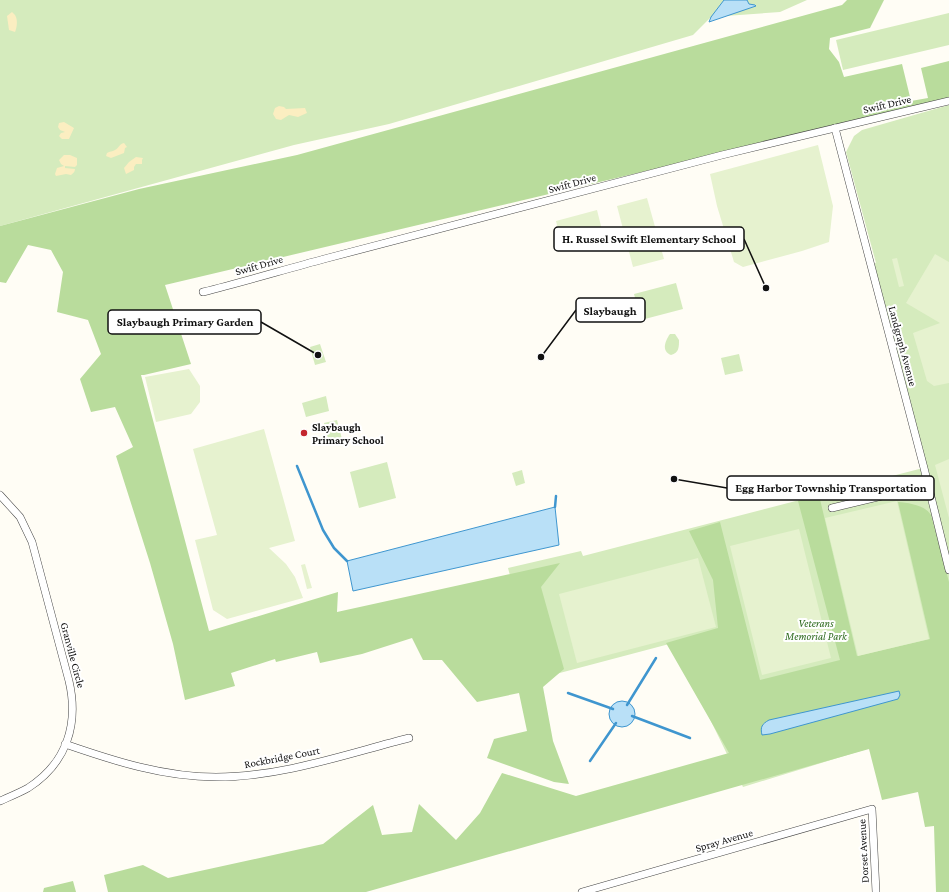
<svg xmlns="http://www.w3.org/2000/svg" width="949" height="892" viewBox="0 0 949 892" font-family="'Crimson Pro',serif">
<rect width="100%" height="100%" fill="#fffdf5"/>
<g fill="#d5ebbd">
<path d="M0,0h807l-27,12 -69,5 -18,18 -304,89 -95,21 -294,81z"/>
<path d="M949,13v32l-106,25 -7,-30z"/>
<path d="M949,105v645l-30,-17 -176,54 -70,-144 -136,36 -29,-111 73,-17 2,5 340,-88 -53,-203 6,-2 -30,-111 8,-16 8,-6z"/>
<path d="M676,283l7,26 -42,11 -7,-26z"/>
<path d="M670,334h5l4,6c0,7 0,13 -8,15 -10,-4 -6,-14 -1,-21z"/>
<path d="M320,344l6,18 -11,3 -5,-18z"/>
<path d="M739,354l4,17 -18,4 -4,-17z"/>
<path d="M326,396l3,15 -23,6 -4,-14z"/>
<path d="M337,420l5,19 -13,3 -5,-19z"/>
<path d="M387,462l9,36 -37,10 -9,-36z"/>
<path d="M522,470l3,13 -9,3 -4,-13z"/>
</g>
<g fill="#b9dc9c">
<path d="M847,0h37l-14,28 -40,10 -1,11 10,13 5,15 58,-13 9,37 17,-3 -7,-30 28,-7v38l-784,186 26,79 -47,11h-3l68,256 129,-39 -1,20 223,-49 -19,24 23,82 -21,18 10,54 16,43 -15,-2 -67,-24 7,-19 33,-8 -8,-38 -42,9 -35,-42h-19l-11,-22 -50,16 -42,9 -3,-11 -41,10 -1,-3 -44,14 4,13 -50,14 -12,-56 -23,-81 -34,-107 17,-9 -18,-40 -24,5 -11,-33 21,-25 -13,-34 -31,-8 6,-40 -12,-22 -23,-5 -22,38 -6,-1v-56l139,-37 158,-34 545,-150z"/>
<path d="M819,495l38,161 73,-17 -32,-137c11,1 27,3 33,13l18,67v310h-13l-2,-66 -9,1 -7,-35 -36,8 -13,-51 -503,143h-258l-4,-17 39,-10 25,13 155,-34 50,-39 9,30 30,-3 7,-28 37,36 24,-27 22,-40 74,23 153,-43 -63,-110 52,-15 -5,-48 -24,-49 31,-9 40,158 80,-20 -42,-159z"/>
<path d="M73,881l3,11h-33l1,-4z"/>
</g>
<g fill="#fbeec1">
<path d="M12,12l3,3c3,5 2,12 0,17l-6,-2 -2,-14z"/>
<path d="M279,106l5,1 2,2 19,-1 2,5 -9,4 -9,-2 -8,5 -5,-1 -3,-5 2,-6z"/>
<path d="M64,122l10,6 -5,11h-7l-3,-3 2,-3 4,-1 -5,-2 -2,-3 1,-4z"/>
<path d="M124,143l3,4 -2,1 -1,5 -13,5 -5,-2 1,-3c3,-2 5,-1 8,-3 4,-2 4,-6 9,-7z"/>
<path d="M64,155h6l7,3v7l-2,2 -10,-1v2l10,1c0,3 -2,4 -4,6l-5,-1 -10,2 -1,-2 2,-6 7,-2 -3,-2 -2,-4z"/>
<path d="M136,157l7,1 -1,2v4h-6l-2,3v3l-8,4 -2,-6 5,-6z"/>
</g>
<g fill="#e6f2cf">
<path d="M818,145l15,61 -4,36 -27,9 -59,16 -9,-5 -17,-56 -7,-32z"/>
<path d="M647,198l17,61 -31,8 -16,-61z"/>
<path d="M597,210l5,20 -41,11 -5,-20z"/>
<path d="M935,254l14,8v121l-15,3 -7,-5 -14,-48 27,-10 -34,-20z"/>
<path d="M897,258l7,28 -5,1 -7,-28z"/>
<path d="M189,369l11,17v16l-9,12 -35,8 -11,-45z"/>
<path d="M264,429l31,112 -26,7 17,16 9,13 8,21 -76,21 -14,-9 -18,-70 22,-5 -24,-86z"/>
<path d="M949,459v59l-14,-53z"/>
<path d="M897,501l32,138 -71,17 -33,-138z"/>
<path d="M799,529l32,129 -69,17 -32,-129z"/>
<path d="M698,558l18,69 -139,36 -18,-69z"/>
<path d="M305,564l7,24 -5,1 -6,-24z"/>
</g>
<g fill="#b9e0f7" stroke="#3f96cf">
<path d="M724,0h23l2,4 6,1 1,1 -47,16 2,-5z"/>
<path d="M555,507l4,38 -206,46 -6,-30z"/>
<path d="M899,691l1,4 -2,4 -128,35 -8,1c-2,-8 0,-11 7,-15z"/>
<circle cx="622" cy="714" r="13"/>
</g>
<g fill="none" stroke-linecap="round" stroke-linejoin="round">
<g stroke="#3f96cf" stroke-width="2.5">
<path d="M297,466l26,64 11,18 13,13"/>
<path d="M555,507l1,-11"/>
<path d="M568,693l45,16"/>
<path d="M627,705l29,-47"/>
<path d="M632,716l58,22"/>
<path d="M590,761l26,-38"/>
</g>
<g stroke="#444" stroke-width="8">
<g id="street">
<path d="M835,128l89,340 25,102"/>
<path d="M203,292c40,-10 80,-22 121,-33l398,-104 227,-54"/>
<path d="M0,495l20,22 12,25 37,139c10,43 -2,82 -41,107 -9,5 -19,9 -28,13"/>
<path d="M832,508l96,-23"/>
<path d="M65,744c49,17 99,33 151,33 66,0 130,-23 193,-39"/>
<path d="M582,892l290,-83 4,83"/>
</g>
</g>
<use href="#street" stroke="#fff" stroke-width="7"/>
</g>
<circle fill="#c4262e" stroke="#fff" stroke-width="1.5" cx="304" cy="433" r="4"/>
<g text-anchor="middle" stroke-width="4" stroke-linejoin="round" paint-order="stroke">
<g font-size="11" fill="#111" stroke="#fff">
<text transform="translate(887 104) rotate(-13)" y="4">Swift Drive</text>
<text transform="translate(572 183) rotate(-15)" y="4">Swift Drive</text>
<text transform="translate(259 265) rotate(-16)" y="4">Swift Drive</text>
<text transform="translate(903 346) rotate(75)" y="4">Landgraph Avenue</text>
<text transform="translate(73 655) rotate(75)" y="4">Granville Circle</text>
<text transform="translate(282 757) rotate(-11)" y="4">Rockbridge Court</text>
<text transform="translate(724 840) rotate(-16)" y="4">Spray Avenue</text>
<text transform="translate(863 851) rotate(-93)" y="4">Dorset Avenue</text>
</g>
<g font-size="11" font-weight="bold" fill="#111" stroke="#fff" text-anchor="start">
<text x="312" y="431">Slaybaugh<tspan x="312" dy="13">Primary School</tspan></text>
</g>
<g font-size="11" font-style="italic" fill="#2f6b1f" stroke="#fff">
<text x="816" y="627">Veterans<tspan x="816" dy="13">Memorial Park</tspan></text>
</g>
</g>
<path fill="none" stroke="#111" stroke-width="1.5" d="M766 288L744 239M541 357L576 310M318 355L261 322M674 479L727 488"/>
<g fill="#111" stroke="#fff" stroke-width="1.5">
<circle cx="766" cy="288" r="4"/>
<circle cx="541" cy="357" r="4"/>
<circle cx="318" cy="355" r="4"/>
<circle cx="674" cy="479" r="4"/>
</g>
<g fill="#fff" stroke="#111" stroke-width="1.5">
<rect x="554" y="227" width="190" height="24" rx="4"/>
<rect x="576" y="298" width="69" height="24" rx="4"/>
<rect x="108" y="310" width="153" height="24" rx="4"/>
<rect x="727" y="476" width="207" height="24" rx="4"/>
</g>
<g font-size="12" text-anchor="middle" font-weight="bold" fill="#111">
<text x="649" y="243">H. Russel Swift Elementary School</text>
<text x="610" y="315">Slaybaugh</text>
<text x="185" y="326">Slaybaugh Primary Garden</text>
<text x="831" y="492">Egg Harbor Township Transportation</text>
</g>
</svg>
